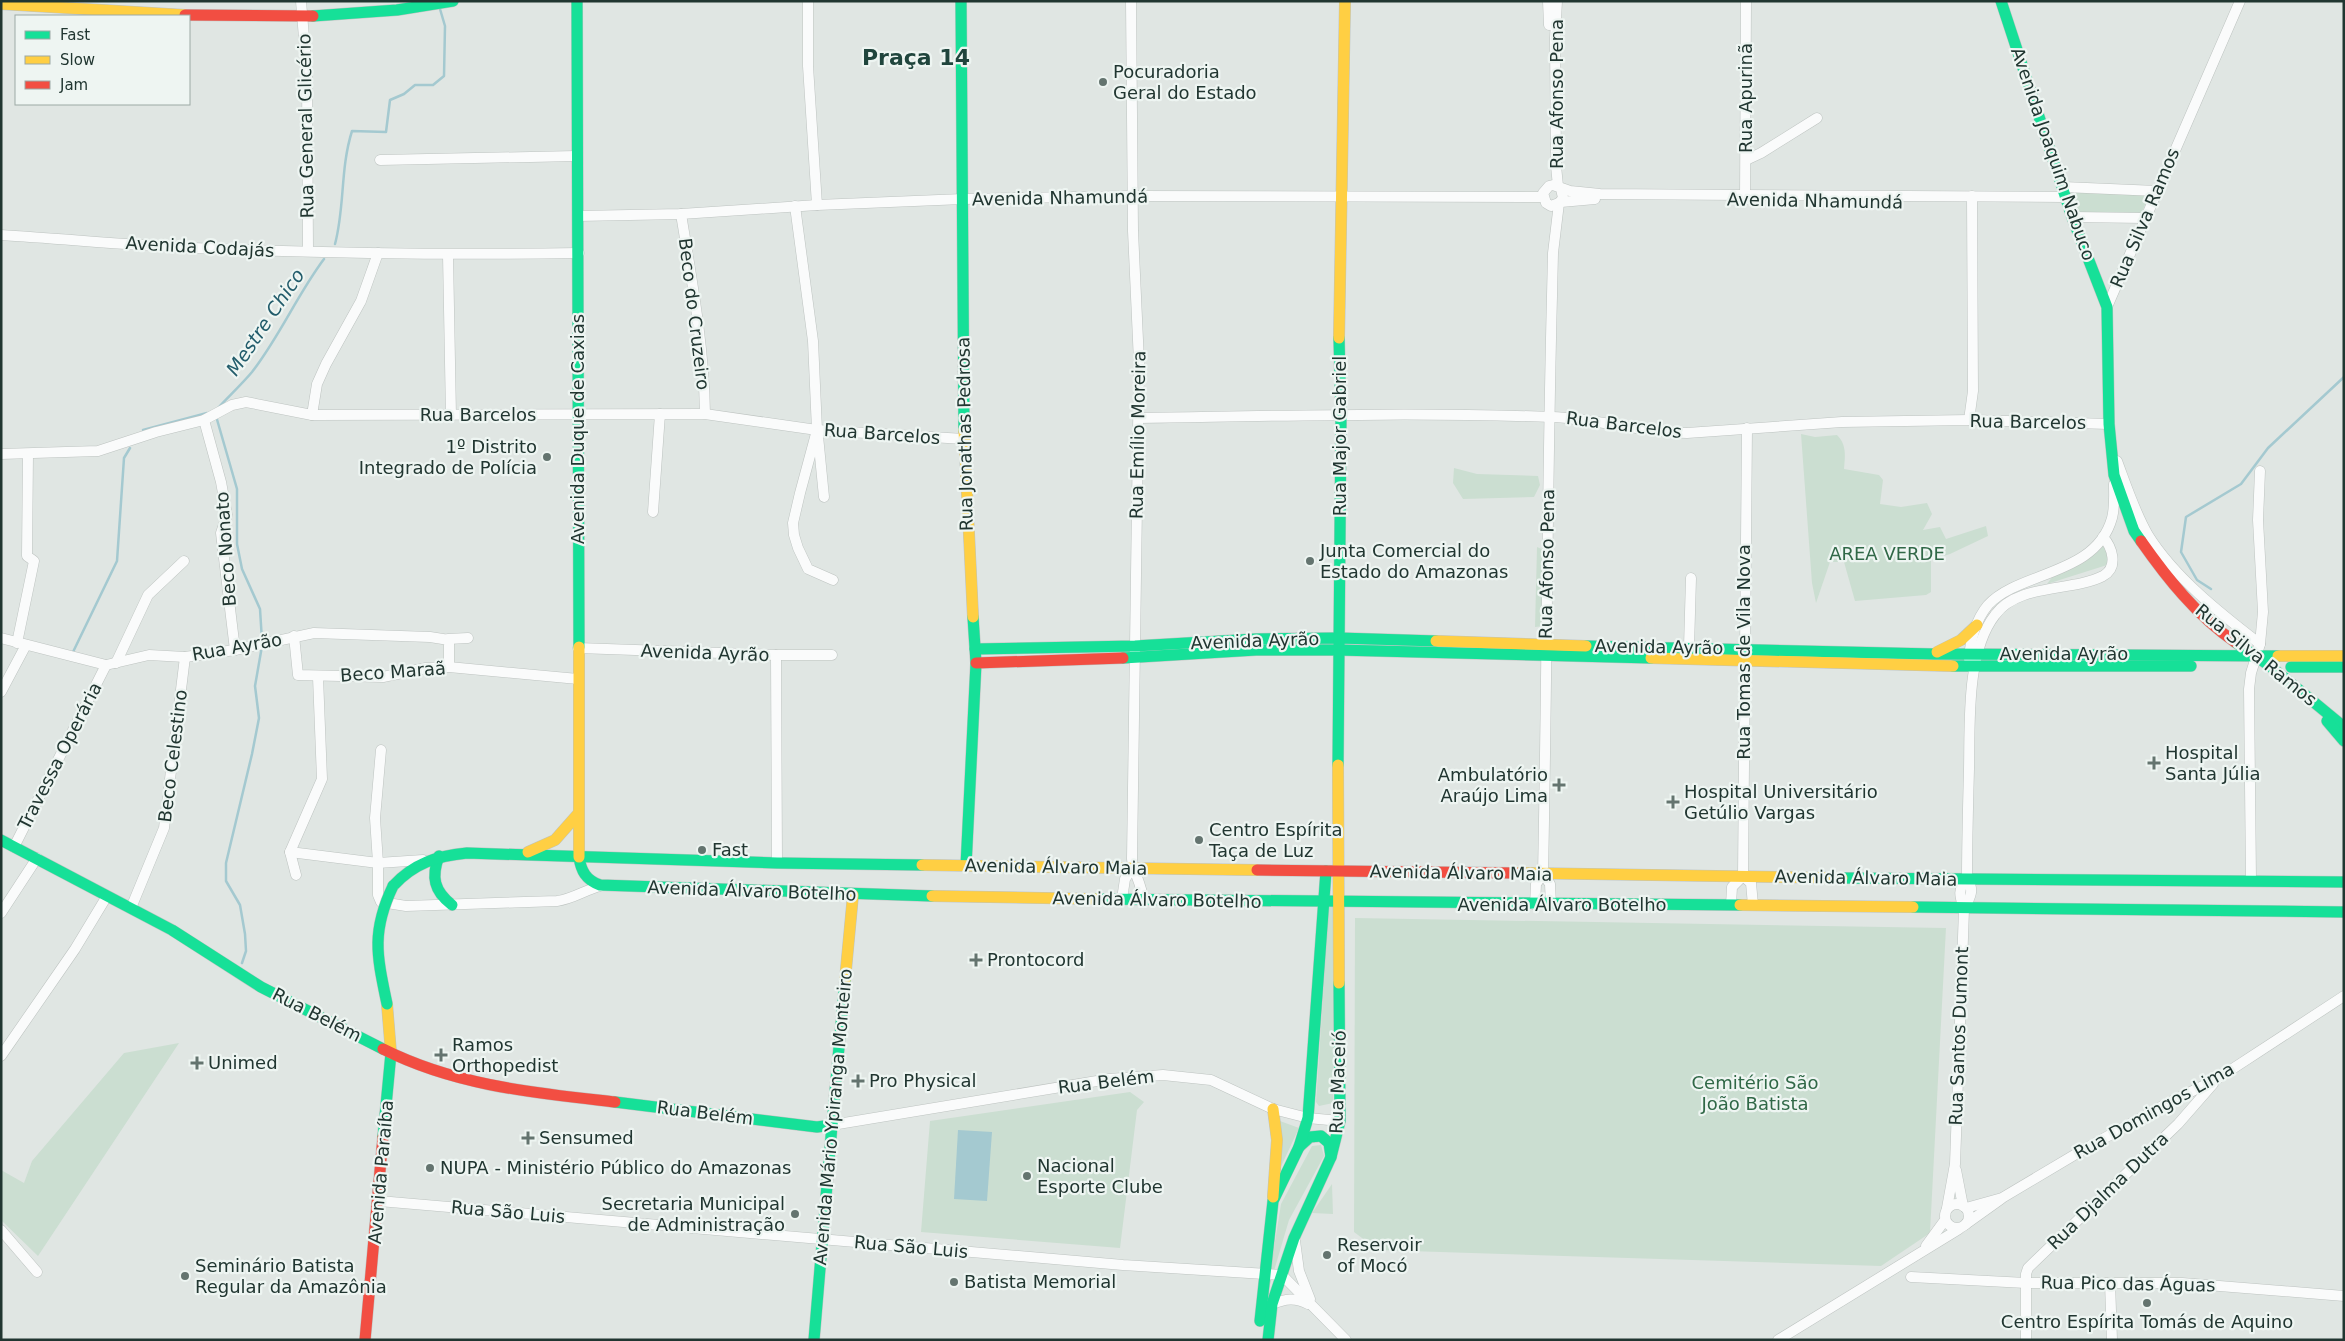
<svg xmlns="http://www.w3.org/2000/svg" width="2345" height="1341" viewBox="0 0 2345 1341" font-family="'DejaVu Sans',sans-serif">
<rect width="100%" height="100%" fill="#e0e6e3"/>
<g fill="#cbded1">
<path d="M2067,191h84l-10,23h-66z"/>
<path d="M1801,434l14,3 22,-2c10,10 8,21 7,34l35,6 4,5 -3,24 21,3 26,-4 5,11 -9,16 17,-3 6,12 40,-13 2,10 -38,18 -19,6v32l-5,3 -71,6 -11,-39h-14l-14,41 -4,-20z"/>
<path d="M1454,468l23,6 61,2 2,9 -6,12 -71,2 -10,-16z"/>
<path d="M2101,543l8,12 -2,10 -60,19 6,-8z"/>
<path d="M1537,547l7,3v76l-9,1z"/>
<path d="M1329,907h5l-1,196 -14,3 -3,-4z"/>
<path d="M1355,918l591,10 -16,305 -49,33 -503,-16 -24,-18z"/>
<path d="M179,1043l-141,213 -37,-36v-50l23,13 8,-22 92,-108z"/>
<path d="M1130,1092l14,10 -7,8 -17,138 -199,-16 9,-111z"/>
<path d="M1280,1121l19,7 -21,45z"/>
<path d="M1321,1145l3,11 -35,64 -23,78 15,-94 31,-58z"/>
<path d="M1332,1184l1,30 -21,-1z"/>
</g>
<path fill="#a4c9d0" d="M958,1130l34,2 -5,69 -33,-2z"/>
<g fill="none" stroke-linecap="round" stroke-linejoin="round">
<g stroke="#a4c9d0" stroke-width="2.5">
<path d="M335,244c10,-37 5,-75 17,-113l34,1 4,-32 14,-6 11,-9h18l11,-9 1,-50 -5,-17"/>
<path d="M218,408c11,-12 24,-24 34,-36 28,-36 45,-77 72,-113"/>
<path d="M216,416l21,73v55l5,25 18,40 2,32"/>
<path d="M143,430l64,-17"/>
<path d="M2211,589l-14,-9 -16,-28 5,-35 55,-33 27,-36 76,-71"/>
<path d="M73,652l44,-91 7,-103 6,-10"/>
<path d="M242,963l4,-12 -1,-17 -5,-29 -14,-24v-18l26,-109 7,-36 -4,-32 7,-40"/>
</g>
<g stroke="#bdc3c0" stroke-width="11">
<g id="street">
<path d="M301,1l6,74 1,176"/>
<path d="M808,1v65l9,139"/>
<path d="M1131,1l2,230 6,131 -7,497c1,14 10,24 11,41"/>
<path d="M1548,1l1,24"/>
<path d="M1557,1l-2,37 1,128 2,20"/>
<path d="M380,160l196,-4"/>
<path d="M1746,160l15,-7 56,-35"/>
<path d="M2063,187l94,4"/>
<path d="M1561,189l2,9 -4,5 -8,3 -5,-3 -3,-10 6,-7 4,-1 17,6 30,3 466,3"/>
<path d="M1745,200l1,-199"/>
<path d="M1561,202l34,-3"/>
<path d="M795,206l18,135 4,89 -17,63 -7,30 1,12 4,13 10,21 25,11"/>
<path d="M681,214c11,67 23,132 24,200"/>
<path d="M578,216l103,-2 136,-9 146,-6 170,-3 410,1"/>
<path d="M2072,217l73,1"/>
<path d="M1,235c64,4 128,10 192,13 129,5 257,7 386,5"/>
<path d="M448,255l3,161"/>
<path d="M2107,307l133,-306"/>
<path d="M312,415l5,-31 9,-20 35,-63 17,-48"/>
<path d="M1139,418c137,-2 275,-6 413,-1 45,2 89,15 135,16l155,-11 127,-2 140,4"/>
<path d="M204,420l17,62 6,33 -6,18 14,117"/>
<path d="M1969,420l4,-29 -1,-195"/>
<path d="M818,436l6,61"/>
<path d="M1,454l97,-3 58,-19 48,-12 28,-15 14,-3 66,13 393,-1 112,16 147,9"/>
<path d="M2117,461c9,24 18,52 31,74 26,42 73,79 112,109"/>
<path d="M653,512l7,-98"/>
<path d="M294,636l4,39 85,2 43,-9 23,-1 129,12"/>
<path d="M1,638l105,27 43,-10 36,2 50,-7 79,-17 116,4 19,3v27"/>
<path d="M448,639l20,-1"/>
<path d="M17,643l17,-82 -7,-5 1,-102"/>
<path d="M1689,647l2,-69"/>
<path d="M578,648l198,7h56"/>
<path d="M776,655l1,208"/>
<path d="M1969,659c1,-18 7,-40 19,-54 31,-34 108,-29 124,-87 3,-11 2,-23 2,-34"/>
<path d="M116,663l32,-68 36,-34"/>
<path d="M1,692l25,-47"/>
<path d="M14,847l92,-182"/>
<path d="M290,852l88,11 -3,-45 6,-68"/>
<path d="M423,860l-45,3v32l3,7 25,4 151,-5c16,-2 28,-11 43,-15"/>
<path d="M1543,874l7,10 1,21"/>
<path d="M296,875l-6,-23 32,-73 -4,-102"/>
<path d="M1743,876l4,-448"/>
<path d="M1743,876l8,7 2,22"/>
<path d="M2251,880l-2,-191 2,-16 9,-29 3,-32 -5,-92 2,-49"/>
<path d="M1122,899l3,-20 7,-11"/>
<path d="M1535,905l1,-21 7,-10c4,-193 4,-385 9,-578l1,-43 6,-50"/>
<path d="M1731,905l1,-18 10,-10"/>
<path d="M131,908l33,-80 21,-171"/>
<path d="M1964,909c6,-11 11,-19 3,-30 0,-37 1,-73 2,-110 1,-45 -3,-117 26,-154 23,-32 77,-23 108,-39 16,-9 9,-29 0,-39"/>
<path d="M1,913l36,-55"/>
<path d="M1,1056l74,-107 32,-53"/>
<path d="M832,1125l277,-46 54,-4 48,5 62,29 35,9 32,3"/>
<path d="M1956,1170l7,36"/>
<path d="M379,1201l744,64 159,10 64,65"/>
<circle cx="1957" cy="1216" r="12"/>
<path d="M1947,1208l8,-44 9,-255c-4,-12 -7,-20 3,-30"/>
<path d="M1966,1208l36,-10 79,-47 85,-47 51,-25 127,-83"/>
<path d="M1966,1224l35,-25"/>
<path d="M1,1230l36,42"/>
<path d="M1295,1241l4,30 11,28"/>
<path d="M1926,1246l19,-26"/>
<path d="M1911,1277l115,6h156l162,13"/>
<path d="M2110,1283l2,57"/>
<path d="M1272,1304c13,-5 23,-7 36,0"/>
<path d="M1778,1340l181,-111"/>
<path d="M2026,1340v-66l2,-6 150,-144 35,-40"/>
</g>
</g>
<g stroke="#bdc3c1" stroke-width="12">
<g id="fast">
<path d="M577,1l2,646"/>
<path d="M961,1l3,429"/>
<path d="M2001,1l71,216 35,90 2,117 5,51 20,56 7,10"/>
<path d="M313,16l84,-6 56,-9"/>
<path d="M2235,642l35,24 74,61"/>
<path d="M1586,646l347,8 345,2"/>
<path d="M975,649l160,-3 121,-7 83,-1 97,3"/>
<path d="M1123,658l133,-8h82l313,8"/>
<path d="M1953,666h238"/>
<path d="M2291,667h53"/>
<path d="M2327,721l17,20"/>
<path d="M1338,765l3,-349 -2,-78"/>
<path d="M1,840l171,90 89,57 122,62"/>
<path d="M439,856c-8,21 -5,35 13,49"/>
<path d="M579,857c2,14 7,23 21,28l332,11"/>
<path d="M966,866l10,-203 -3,-46"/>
<path d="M1842,878l502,4"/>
<path d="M393,886c21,-23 44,-30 74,-33l310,10 145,2"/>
<path d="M1096,899l644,6"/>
<path d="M1913,907l431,5"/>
<path d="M615,1102l202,25 15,-2 13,-145"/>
<path d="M383,1137l8,-84"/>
<path d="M1299,1147l11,-10 11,-1 8,7 2,14"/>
<path d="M1260,1321l13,-120 26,-54 9,-29 18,-247"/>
<path d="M814,1340l18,-215"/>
<path d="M1268,1340l4,-36 22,-66 37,-81 9,-36 -1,-138"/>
</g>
</g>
<g stroke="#bdc3c1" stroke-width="12">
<g id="slow">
<path d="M1,4l184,11"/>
<path d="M1339,338l6,-337"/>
<path d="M964,430l9,187"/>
<path d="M1436,641l150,5"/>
<path d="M579,647v210"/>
<path d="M1937,652l24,-12 16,-15"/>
<path d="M2278,656h66"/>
<path d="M1651,658l302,8"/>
<path d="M1338,765l1,218"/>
<path d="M528,852l27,-12 23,-26"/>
<path d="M922,865l335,5"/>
<path d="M1516,873l326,5"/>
<path d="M932,896l164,3"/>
<path d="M1740,905l173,2"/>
<path d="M845,980l8,-85"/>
<path d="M387,1004l4,49"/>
<path d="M1273,1109l4,31 -4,57"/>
</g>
</g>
<g stroke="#bdc3c1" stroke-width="12">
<g id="jam">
<path d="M185,15l128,1"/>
<path d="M2141,541c26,37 56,75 94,101"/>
<path d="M976,663l147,-5"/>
<path d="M1257,870l259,3"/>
<path d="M383,1049c73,37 153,44 232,53"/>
<path d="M365,1340l18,-203"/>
</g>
</g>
<use href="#street" stroke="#fafbfb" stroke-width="10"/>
<use href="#fast" stroke="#16e098" stroke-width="11"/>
<use href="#slow" stroke="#ffcf43" stroke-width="11"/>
<use href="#jam" stroke="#f24e42" stroke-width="11"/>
<g stroke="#bbc3c0" stroke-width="12" stroke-linecap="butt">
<path id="fast-bridge" d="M387,1004c-10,-48 -16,-72 6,-118"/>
</g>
<use href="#fast-bridge" stroke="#16e098" stroke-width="11"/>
</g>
<g fill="#64746f" stroke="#eef5f2" stroke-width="2">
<circle cx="1103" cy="82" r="5"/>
<circle cx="547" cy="457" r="5"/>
<circle cx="1310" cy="561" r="5"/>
<path d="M2151.5 755.5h5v5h5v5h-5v5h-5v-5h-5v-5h5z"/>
<path d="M1556.5 777.5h5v5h5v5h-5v5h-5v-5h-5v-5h5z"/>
<path d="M1670.5 794.5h5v5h5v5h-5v5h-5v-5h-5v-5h5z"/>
<circle cx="1199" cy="840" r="5"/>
<circle cx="702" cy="850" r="5"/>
<path d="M973.5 952.5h5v5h5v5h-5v5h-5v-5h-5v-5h5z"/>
<path d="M438.5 1047.5h5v5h5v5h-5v5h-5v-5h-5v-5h5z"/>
<path d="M194.5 1055.5h5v5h5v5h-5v5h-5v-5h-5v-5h5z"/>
<path d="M855.5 1073.5h5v5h5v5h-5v5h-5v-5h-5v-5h5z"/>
<path d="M525.5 1130.5h5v5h5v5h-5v5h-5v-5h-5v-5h5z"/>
<circle cx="430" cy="1168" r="5"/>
<circle cx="1027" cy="1176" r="5"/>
<circle cx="795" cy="1214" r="5"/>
<circle cx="1327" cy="1255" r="5"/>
<circle cx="185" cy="1276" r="5"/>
<circle cx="954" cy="1282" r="5"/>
<circle cx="2147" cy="1303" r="5"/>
</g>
<g text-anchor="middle" stroke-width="4.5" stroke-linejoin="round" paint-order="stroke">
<g font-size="18" fill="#213631" stroke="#eef5f2" text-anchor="start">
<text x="1113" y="78">Pocuradoria<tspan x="1113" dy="21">Geral do Estado</tspan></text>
<text x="537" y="453" text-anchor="end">1º Distrito<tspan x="537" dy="21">Integrado de Polícia</tspan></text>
<text x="1320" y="557">Junta Comercial do<tspan x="1320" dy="21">Estado do Amazonas</tspan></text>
<text x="2165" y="759">Hospital<tspan x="2165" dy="21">Santa Júlia</tspan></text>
<text x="1548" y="781" text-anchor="end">Ambulatório<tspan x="1548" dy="21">Araújo Lima</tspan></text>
<text x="1684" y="798">Hospital Universitário<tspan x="1684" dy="21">Getúlio Vargas</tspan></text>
<text x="1209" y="836">Centro Espírita<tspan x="1209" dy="21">Taça de Luz</tspan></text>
<text x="712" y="856">Fast</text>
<text x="987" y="966">Prontocord</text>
<text x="452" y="1051">Ramos<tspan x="452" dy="21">Orthopedist</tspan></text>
<text x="208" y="1069">Unimed</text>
<text x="869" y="1087">Pro Physical</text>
<text x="539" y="1144">Sensumed</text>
<text x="1037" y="1172">Nacional<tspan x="1037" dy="21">Esporte Clube</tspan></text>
<text x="440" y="1174">NUPA - Ministério Público do Amazonas</text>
<text x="785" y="1210" text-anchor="end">Secretaria Municipal<tspan x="785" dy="21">de Administração</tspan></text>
<text x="1337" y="1251">Reservoir<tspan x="1337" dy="21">of Mocó</tspan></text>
<text x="195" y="1272">Seminário Batista<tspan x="195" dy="21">Regular da Amazônia</tspan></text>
<text x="964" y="1288">Batista Memorial</text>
<text x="2147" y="1328" text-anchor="middle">Centro Espírita Tomás de Aquino</text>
</g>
<g font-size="18" fill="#213631" stroke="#eef5f2">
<text transform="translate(1557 94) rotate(-90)" y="6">Rua Afonso Pena</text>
<text transform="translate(1746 98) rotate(-90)" y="6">Rua Apurinã</text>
<text transform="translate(306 126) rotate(-91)" y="6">Rua General Glicério</text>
<text transform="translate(2053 154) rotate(71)" y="6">Avenida Joaquim Nabuco</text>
<text transform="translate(1060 198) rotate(-1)" y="6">Avenida Nhamundá</text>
<text transform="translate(1815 201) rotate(1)" y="6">Avenida Nhamundá</text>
<text transform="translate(2145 218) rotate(-67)" y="6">Rua Silva Ramos</text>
<text transform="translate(200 247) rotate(3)" y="6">Avenida Codajás</text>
<text transform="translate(694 314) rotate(83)" y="6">Beco do Cruzeiro</text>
<text x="478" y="421">Rua Barcelos</text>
<text transform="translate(2028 422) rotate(1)" y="6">Rua Barcelos</text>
<text transform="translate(1624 425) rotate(7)" y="6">Rua Barcelos</text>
<text transform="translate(578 429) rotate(-90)" y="6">Avenida Duque de Caxias</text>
<text transform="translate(882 434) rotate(4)" y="6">Rua Barcelos</text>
<text transform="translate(965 434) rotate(-91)" y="6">Rua Jonathas Pedrosa</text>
<text transform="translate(1138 435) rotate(-89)" y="6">Rua Emílio Moreira</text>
<text transform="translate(1340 436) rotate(-90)" y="6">Rua Major Gabriel</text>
<text transform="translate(226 549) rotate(-94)" y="6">Beco Nonato</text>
<text transform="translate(1547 564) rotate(-89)" y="6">Rua Afonso Pena</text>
<text transform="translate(1255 641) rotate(-2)" y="6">Avenida Ayrão</text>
<text transform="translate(237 647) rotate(-10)" y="6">Rua Ayrão</text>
<text transform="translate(1659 647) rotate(1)" y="6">Avenida Ayrão</text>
<text transform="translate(1744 652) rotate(-90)" y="6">Rua Tomas de Vila Nova</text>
<text transform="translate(705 653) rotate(2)" y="6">Avenida Ayrão</text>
<text x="2064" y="660">Avenida Ayrão</text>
<text transform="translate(2256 655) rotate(39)" y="6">Rua Silva Ramos</text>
<text transform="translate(393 672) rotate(-4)" y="6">Beco Maraã</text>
<text transform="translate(60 756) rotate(-63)" y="6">Travessa Operária</text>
<text transform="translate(173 756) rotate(-83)" y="6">Beco Celestino</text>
<text transform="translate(1056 867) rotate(1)" y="6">Avenida Álvaro Maia</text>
<text transform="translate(1461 873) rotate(1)" y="6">Avenida Álvaro Maia</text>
<text transform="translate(1866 878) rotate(1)" y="6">Avenida Álvaro Maia</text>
<text transform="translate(752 891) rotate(2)" y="6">Avenida Álvaro Botelho</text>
<text transform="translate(1157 900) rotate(1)" y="6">Avenida Álvaro Botelho</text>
<text x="1562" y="911">Avenida Álvaro Botelho</text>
<text transform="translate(317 1015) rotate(27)" y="6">Rua Belém</text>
<text transform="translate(1959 1036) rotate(-88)" y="6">Rua Santos Dumont</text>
<text transform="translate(1106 1082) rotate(-7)" y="6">Rua Belém</text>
<text transform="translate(1338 1082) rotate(-88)" y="6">Rua Maceió</text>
<text transform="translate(2154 1111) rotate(-29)" y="6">Rua Domingos Lima</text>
<text transform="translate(705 1113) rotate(7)" y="6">Rua Belém</text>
<text transform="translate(833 1117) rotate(-85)" y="6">Avenida Mário Ypiranga Monteiro</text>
<text transform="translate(381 1172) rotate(-85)" y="6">Avenida Paraíba</text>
<text transform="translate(2108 1191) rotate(-44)" y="6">Rua Djalma Dutra</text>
<text transform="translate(508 1212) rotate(5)" y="6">Rua São Luis</text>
<text transform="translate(911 1247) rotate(5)" y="6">Rua São Luis</text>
<text transform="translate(2128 1284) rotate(1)" y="6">Rua Pico das Águas</text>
</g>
<g font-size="18" fill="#306847" stroke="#eef5f2">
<text x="1887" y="560">AREA VERDE</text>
<text x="1755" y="1089">Cemitério São<tspan x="1755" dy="21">João Batista</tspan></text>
</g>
<g font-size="19" font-style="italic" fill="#225c6b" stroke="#eef5f2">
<text transform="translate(265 322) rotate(-56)" y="7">Mestre Chico</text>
</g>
<g font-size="22" font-weight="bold" fill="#20453d" stroke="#eef5f2">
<text x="916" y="65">Praça 14</text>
</g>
</g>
<rect width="2345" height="1341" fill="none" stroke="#213631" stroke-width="5"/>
<rect x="15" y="15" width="175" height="90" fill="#eef5f2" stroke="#9ca9a5"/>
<rect x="25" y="31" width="25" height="8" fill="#16e098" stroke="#9ca9a5"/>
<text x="60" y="40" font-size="15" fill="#213631">Fast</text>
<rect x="25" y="56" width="25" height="8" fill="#ffcf43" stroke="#9ca9a5"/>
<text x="60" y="65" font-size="15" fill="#213631">Slow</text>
<rect x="25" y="81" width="25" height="8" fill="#f24e42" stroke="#9ca9a5"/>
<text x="60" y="90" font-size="15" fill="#213631">Jam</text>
</svg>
